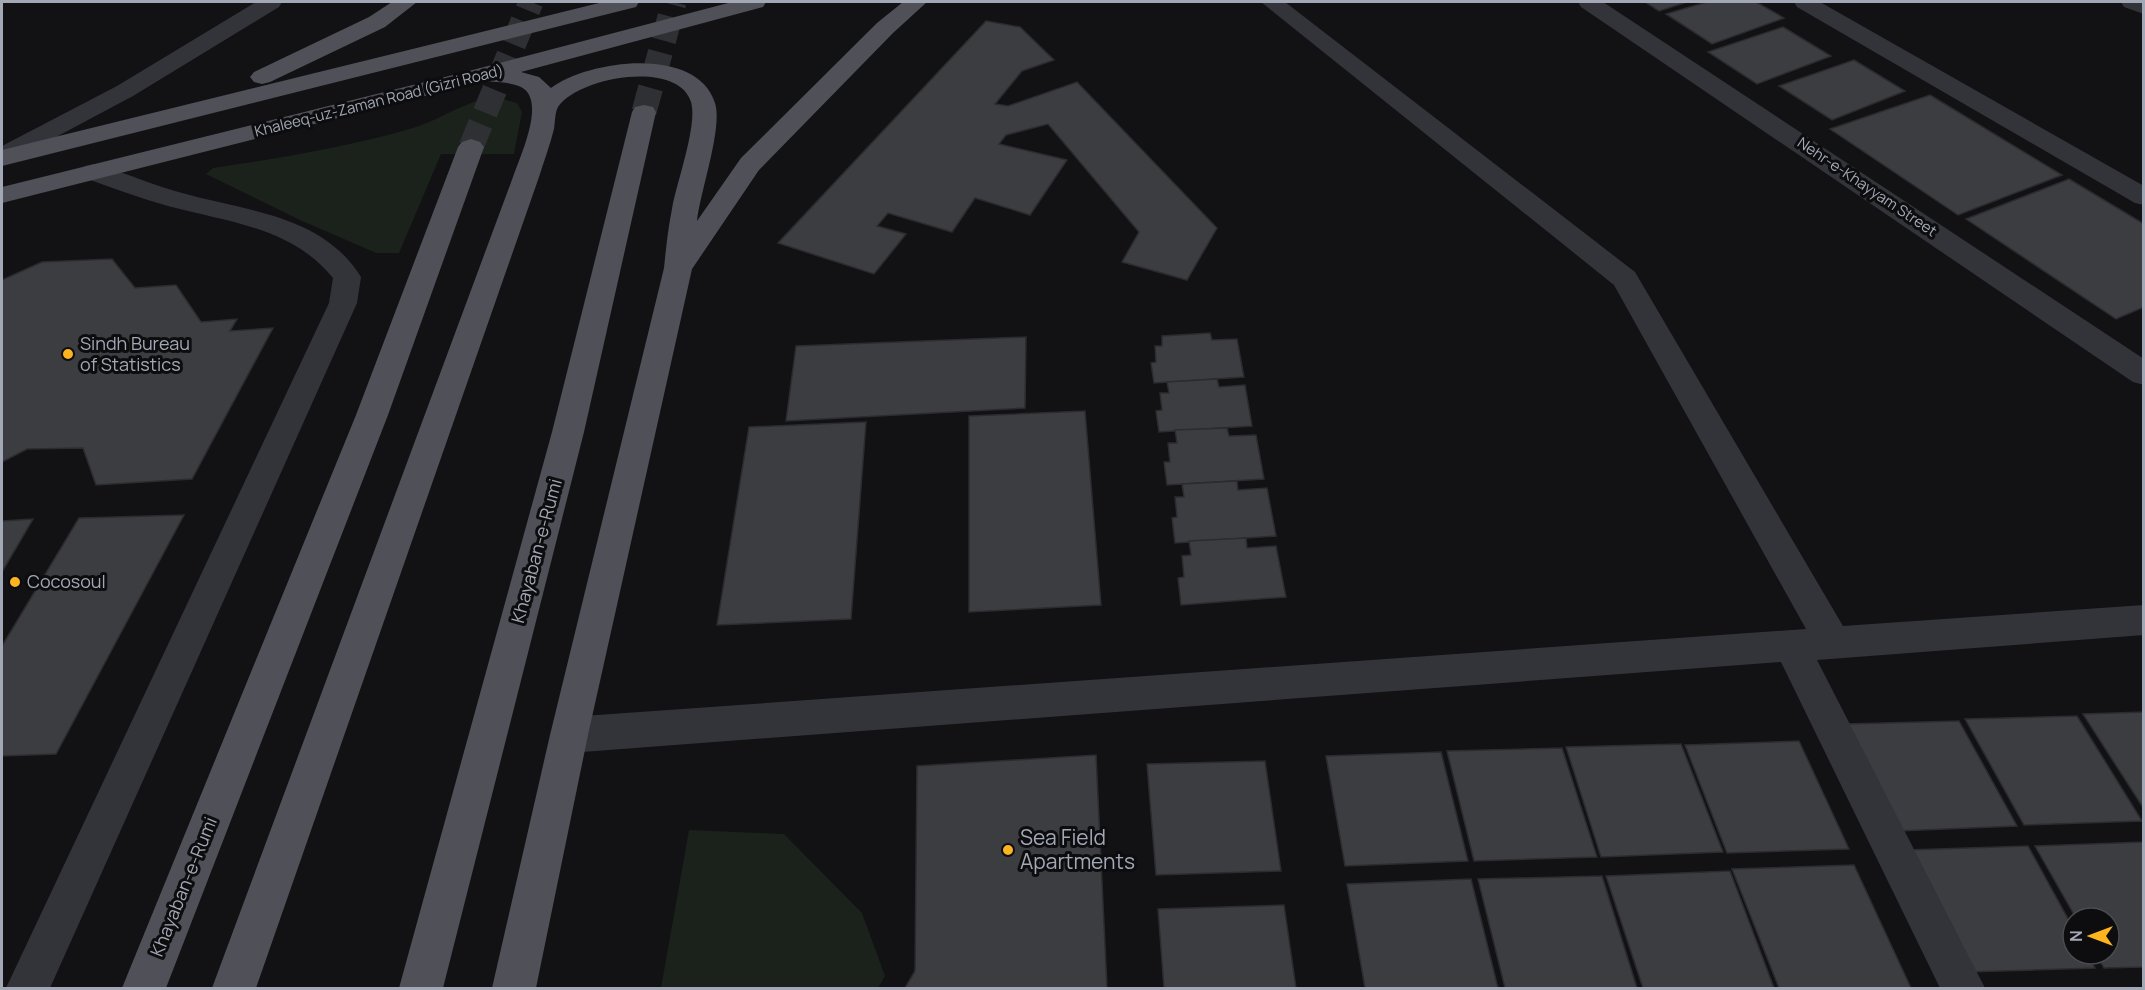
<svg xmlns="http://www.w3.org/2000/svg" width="2145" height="990" viewBox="0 0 2145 990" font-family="Manrope,sans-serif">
<rect width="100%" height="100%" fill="#121214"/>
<g fill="#1a221b">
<path d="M495,97l22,6 5,9 -8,42h-73l-42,99h-23l-76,-33 -94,-46 7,-6c67,-10 135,-21 200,-40 29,-9 51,-27 82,-31z"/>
<path d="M689,830l95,4 78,79 23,63 -7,12h-217z"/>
</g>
<g fill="#3c3d41" stroke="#2c2c30" stroke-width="1.5">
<path d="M1645,2h42l-28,9z"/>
<path d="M1707,2h49l28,16 -72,26 -46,-30z"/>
<path d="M986,21l34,6 34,33 -32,11 -27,33 13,2 69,-24 140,146 -30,52 -65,-18 17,-30 -91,-108 -42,11 -7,9 68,16 -37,55 -55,-17 -23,34 -64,-19 -11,13 29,8 -32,40 -96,-31z"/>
<path d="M1783,27l48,29 -74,28 -49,-32z"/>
<path d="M1854,60l51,31 -73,29 -53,-34z"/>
<path d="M1930,95l132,80 -104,40 -128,-86z"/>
<path d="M2069,179l75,45v83l-28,12 -150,-100z"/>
<path d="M112,259l23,29 41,-3 25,37 36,-3 -7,12 43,-3 -81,151 -96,6 -13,-37 -56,1 -25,13v-182l40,-18z"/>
<path d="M1210,333l2,7 25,-1 7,38 -90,6 -3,-20 5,-1 -1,-16h7v-10z"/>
<path d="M1026,337l-1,71 -239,13 10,-75z"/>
<path d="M1217,379l2,8 26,-2 7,41 -93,6 -3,-21 6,-1 -2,-17h9l-2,-11z"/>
<path d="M1085,411l16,194 -132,7v-196z"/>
<path d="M866,422l-15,197 -134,6 32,-198z"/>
<path d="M1227,428l2,8 27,-1 8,44 -97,6 -3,-23h6l-2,-19h9l-2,-13z"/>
<path d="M1237,481l1,9 29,-2 9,48 -101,7 -3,-25 5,-1 -2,-20h9l-2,-13z"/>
<path d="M184,515l-128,239 -54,2v-110l77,-128z"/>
<path d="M33,519l-31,53v-51z"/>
<path d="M1246,538l1,10 29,-2 10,51 -105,8 -3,-27 6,-1 -2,-21 9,-1 -2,-14z"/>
<path d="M2144,712v97l-61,-95z"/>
<path d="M2077,716l65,105 -118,4 -59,-106z"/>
<path d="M1959,721l58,105 -119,5 -52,-107z"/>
<path d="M1799,741l50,108 -122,4 -42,-108z"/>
<path d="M1681,744l42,108 -122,5 -35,-110z"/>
<path d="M1562,748l35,109 -123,4 -27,-110z"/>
<path d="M1441,752l27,109 -123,5 -19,-110z"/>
<path d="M1096,755l11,233h-202l10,-17 2,-205z"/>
<path d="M1265,761l16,110 -125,4 -9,-111z"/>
<path d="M2144,842v125l-40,1 -8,-14h13v-36h-33l-41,-72z"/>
<path d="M2028,846l45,82v26h14l8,14 -129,4 -59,-122z"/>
<path d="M1854,865l57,123h-132l-47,-119z"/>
<path d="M1730,871l44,117h-131l-37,-112z"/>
<path d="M1602,876l35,112h-132l-27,-109z"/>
<path d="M1471,879l27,109h-133l-18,-104z"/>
<path d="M1284,905l12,83h-132l-6,-79z"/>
</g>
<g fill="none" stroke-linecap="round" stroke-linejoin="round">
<g stroke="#2f3034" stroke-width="25" stroke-dasharray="25 12" stroke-linecap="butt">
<path d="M644,112l30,-110"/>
<path d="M471,147l60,-145"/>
</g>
<g fill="#333439" fill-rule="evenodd">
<path d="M256,2h26l-3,5 -146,89 -122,65 -9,3v-18l115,-60z"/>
<path d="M1261,2h24l350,270 208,354 301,-21v30l-327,25 168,328h-45l-159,-326 -1212,91 -14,-6 -5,-12 5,-12 14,-6 1237,-88 -192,-344z"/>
<path d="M1578,2h25l541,357v26l-11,-3 -552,-375z"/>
<path d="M1794,2h26l324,184v19l-9,-2 -338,-196z"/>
<path d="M2121,2h23v12l-20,-7z"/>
<path d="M94,164c30,8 58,21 88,29 64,18 141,22 179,84l-4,26 -307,685h-44l323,-685 4,-25c-41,-51 -106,-56 -165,-72 -28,-8 -56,-18 -83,-28l-4,-6 4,-6z"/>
</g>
<g fill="#4f5058" fill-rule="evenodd">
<path d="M392,2h25l-32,25 -115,55 -8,2 -8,-2 -4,-5 4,-5 115,-55z"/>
<path d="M603,2h36l-3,5 -634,159v-16z"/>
<path d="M732,2h34l-3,5 -242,65 18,5 12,11c37,-28 146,-43 164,15 8,25 -15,89 -18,118l44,-63 136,-135 26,-21h24l-34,31 -134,137 -67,99 -104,466 -52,253h-44l58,-253 114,-467c2,-20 4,-39 8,-59 4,-25 26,-84 19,-107 -13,-43 -113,-25 -133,5 -3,5 -3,16 -4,22 -4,16 -10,32 -15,48l-283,811h-44l301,-811c7,-21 34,-77 8,-90 -11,-5 -25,-5 -37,-6l-482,122v-16l463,-115z"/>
<path d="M644,105l9,2 3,5 -72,320 -141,556h-44l153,-556 80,-320 3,-5z"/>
<path d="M471,139l9,3 4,5 -96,268 -222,573h-44l234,-573 102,-268 4,-5z"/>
</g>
</g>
<g fill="#fcb421" stroke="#0d0d0f" stroke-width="2">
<circle cx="68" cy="354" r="6"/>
<circle cx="15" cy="582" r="6"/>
<circle cx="1008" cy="850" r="6"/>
</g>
<g text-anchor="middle" stroke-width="6" stroke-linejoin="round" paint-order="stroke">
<g font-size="15" fill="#a2a8b5" stroke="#0d0d0f">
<text transform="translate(379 101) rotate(-14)" y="5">Khaleeq-uz-Zaman Road (Gizri Road)</text>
<text transform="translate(1867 187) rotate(34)" y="5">Nehr-e-Khayyam Street</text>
</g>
<g font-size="18" fill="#a2a8b5" stroke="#0d0d0f" text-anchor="start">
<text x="80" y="350">Sindh Bureau<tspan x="80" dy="21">of Statistics</tspan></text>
<text x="27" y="588">Cocosoul</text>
</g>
<g font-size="18" fill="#a2a8b5" stroke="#0d0d0f">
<text transform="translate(537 551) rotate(-75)" y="6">Khayaban-e-Rumi</text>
<text transform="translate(184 887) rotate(-68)" y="6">Khayaban-e-Rumi</text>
</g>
<g font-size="21" fill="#a2a8b5" stroke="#0d0d0f" text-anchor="start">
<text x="1020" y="845">Sea Field<tspan x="1020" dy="24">Apartments</tspan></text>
</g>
</g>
<rect width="2145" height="990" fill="none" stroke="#a2a8b5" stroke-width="6"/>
<g transform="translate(2091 936) rotate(270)"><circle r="28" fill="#0d0d0f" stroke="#494b51" stroke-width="1.5"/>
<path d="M0-4.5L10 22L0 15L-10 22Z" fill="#fcb421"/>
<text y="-9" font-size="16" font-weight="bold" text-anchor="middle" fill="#a2a8b5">N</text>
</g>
</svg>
